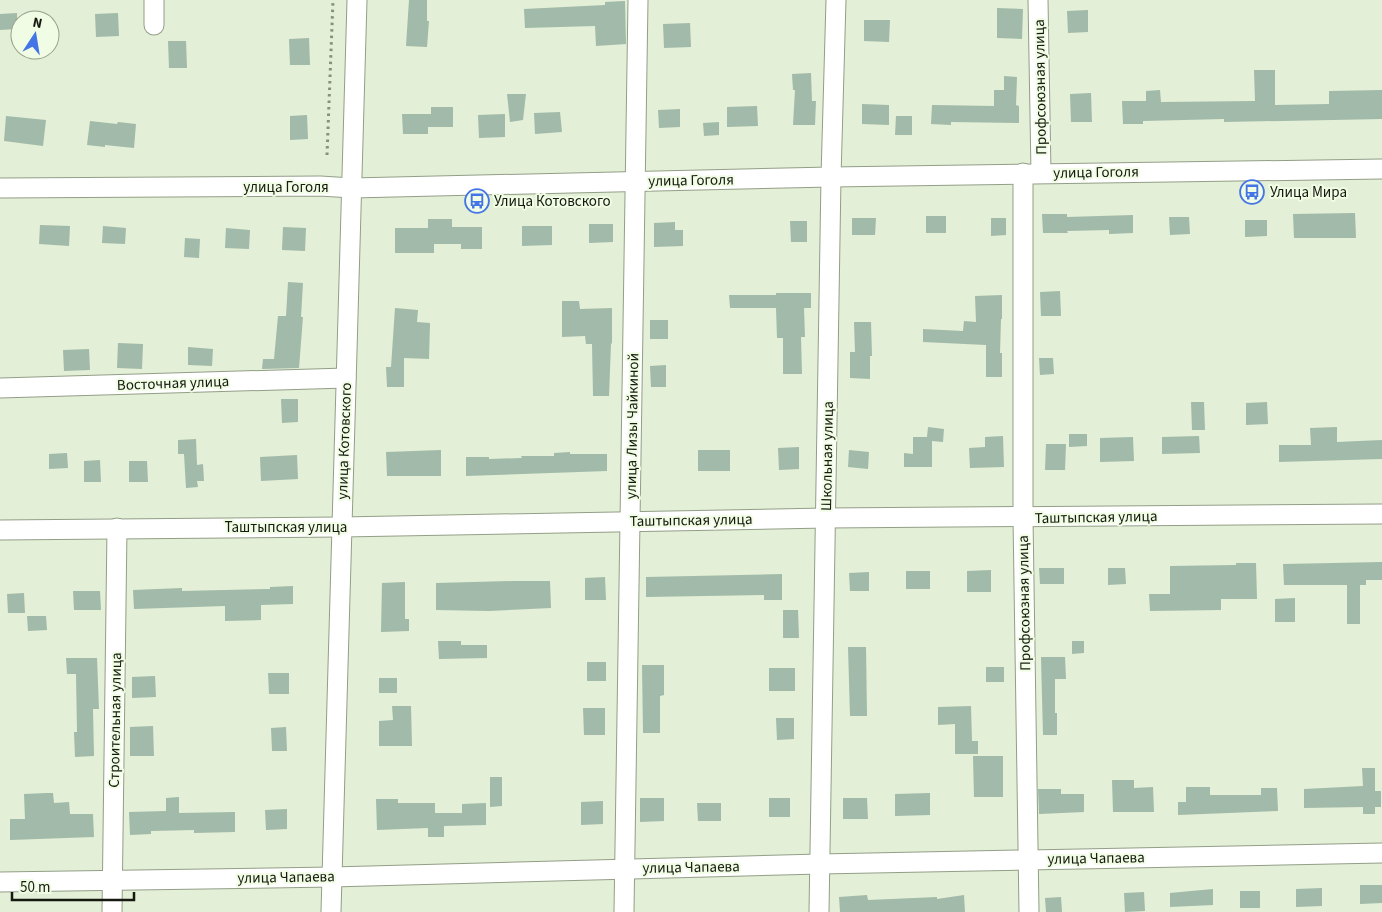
<svg xmlns="http://www.w3.org/2000/svg" width="1382" height="912" viewBox="0 0 1382 912" font-family="'Source Sans 3',sans-serif">
<rect width="100%" height="100%" fill="#e3efd6"/>
<g fill="#a1baa9">
<path d="M409,0h18v21h2l-2,26 -21,-1z"/>
<path d="M625,1l1,43 -30,2 -1,-20 -70,2 -1,-19 81,-4v-3z"/>
<path d="M997,8l26,1 -1,30 -25,-1z"/>
<path d="M1088,10v22l-20,1 -1,-22z"/>
<path d="M17,13v16l-17,1v-16z"/>
<path d="M118,13l1,23 -23,1 -1,-23z"/>
<path d="M864,20h26l-1,22 -25,-1z"/>
<path d="M690,23l1,24 -27,1 -1,-24z"/>
<path d="M309,38l1,27h-20l-1,-26z"/>
<path d="M168,41h18l1,27h-18z"/>
<path d="M1254,70h21v35l54,-1v-13l53,-1v29l-158,3v-3l-81,2v3h-20l-1,-23h24v-10l14,-1 1,12 94,-1z"/>
<path d="M811,73l1,28h4l-1,24h-22l2,-35h-2l-1,-16z"/>
<path d="M1004,76l13,1 -1,28 3,1v17l-68,-1v3l-20,-1 1,-19 62,1v-16h10z"/>
<path d="M1091,93l1,29h-21l-1,-28z"/>
<path d="M507,94h19l-3,26 -13,2z"/>
<path d="M862,104l27,1v20l-27,-1z"/>
<path d="M757,106l1,20 -31,1v-20z"/>
<path d="M431,107h22v20h-25v7h-25l-1,-20h29z"/>
<path d="M680,109v18l-21,1 -1,-18z"/>
<path d="M560,112l2,20 -27,2 -1,-21z"/>
<path d="M505,114v23l-26,1 -1,-23z"/>
<path d="M307,115l1,24 -18,1v-24z"/>
<path d="M6,116l40,4 -3,26 -39,-5z"/>
<path d="M896,116h16v19h-17z"/>
<path d="M90,121l27,3 1,-2 18,2 -2,24 -29,-3v2l-18,-2z"/>
<path d="M719,122v13l-15,1 -1,-13z"/>
<path d="M1355,213l1,25h-62l-1,-24z"/>
<path d="M1042,214h25v3l66,-2v18l-24,1v-4l-42,1 1,2h-25z"/>
<rect x="926" y="216" width="20" height="17"/>
<path d="M1169,217h20l1,17 -20,1z"/>
<path d="M852,218h24l-1,17h-23z"/>
<path d="M991,218h15v17l-15,1z"/>
<path d="M428,219h24v8h30v22h-21v-5h-27v9h-39v-25h33z"/>
<path d="M1245,220h22v16l-22,1z"/>
<path d="M790,221h17v21h-16z"/>
<path d="M675,222v8h8v16l-29,1v-24z"/>
<path d="M589,224h24v18l-24,1z"/>
<path d="M40,225l30,1 -1,20 -30,-2z"/>
<path d="M103,226l23,2 -1,16 -23,-1z"/>
<path d="M522,226h30v19l-30,1z"/>
<path d="M283,227l23,1 -1,23 -23,-1z"/>
<path d="M226,228l24,2 -1,19 -24,-1z"/>
<path d="M185,238l15,1 -1,19 -15,-1z"/>
<path d="M288,282l15,1 -2,34h2l-4,51 -37,1 1,-10h11l4,-43h8z"/>
<path d="M1060,291l1,25h-20l-1,-24z"/>
<path d="M776,293h35v15h-7l1,29h-4l1,37h-19v-36h-6l-1,-30h-46l-1,-13h47z"/>
<path d="M1002,295v24h-1l-1,34h2v24h-16v-32l-63,-3v-13l40,2 1,-10 12,1 -1,-26z"/>
<path d="M562,301h17l1,8 32,-1v35l-1,1 -2,52h-16l-1,-52h-6l-1,-8 -23,1z"/>
<path d="M395,308l23,2 -1,12 13,1 -1,36 -25,-1v29h-17l-1,-20h5z"/>
<rect x="650" y="320" width="18" height="19"/>
<path d="M854,322h17l1,34h-2v23l-20,-1v-26h5z"/>
<path d="M118,343l25,1 -1,25 -25,-1z"/>
<path d="M188,347l25,2 -1,17 -24,-1z"/>
<path d="M89,349l1,21 -26,1 -1,-21z"/>
<path d="M1039,358h14l1,16 -14,1z"/>
<path d="M666,365v22h-15l-1,-21z"/>
<path d="M281,399h17v23l-16,1z"/>
<path d="M1191,402h13l1,28h-13z"/>
<path d="M1267,402l1,22 -22,1v-22z"/>
<path d="M928,427l16,2 -1,13 -11,-1v26h-28v-14l9,1v-17h14z"/>
<path d="M1337,427v15l45,-2v19l-103,3v-17h32l-1,-17z"/>
<path d="M1069,434h18v12l-18,1z"/>
<path d="M1003,436l1,31 -34,1 -1,-20 16,-1v-10z"/>
<path d="M1199,436l1,17 -38,1v-17z"/>
<path d="M1133,437l1,24 -34,1v-24z"/>
<path d="M196,439l1,26 6,-1 1,17h-7l1,6 -12,1 -2,-34h-6v-14z"/>
<path d="M1046,444h20l-1,26h-20z"/>
<path d="M799,447v22l-20,1 -1,-22z"/>
<path d="M441,450v26h-54l-1,-24z"/>
<rect x="698" y="450" width="32" height="21"/>
<path d="M849,450l20,2 -1,17 -20,-2z"/>
<path d="M570,452v2h37v17l-141,5v-19h23v2l33,-1 -1,-2h33v-3z"/>
<path d="M67,453l1,15 -19,1v-15z"/>
<path d="M297,455l1,24 -37,2 -1,-24z"/>
<path d="M100,460l1,22h-17v-21z"/>
<path d="M129,461h18l1,21h-19z"/>
<path d="M1382,562v18h-16v5h-6v39h-13v-39h-63l-1,-21z"/>
<path d="M1236,563h20l1,36h-36v11l-71,1 -1,-17h21v-28l66,-1z"/>
<path d="M1039,568h25v16h-24z"/>
<path d="M1108,568h17l1,16 -18,1z"/>
<path d="M991,570v22h-24v-21z"/>
<rect x="906" y="571" width="24" height="18"/>
<path d="M869,572v19h-19l-1,-18z"/>
<path d="M782,574v26h-18v-5l-118,2v-20z"/>
<path d="M605,577l1,23h-21v-22z"/>
<path d="M513,581h37l1,27 -62,3 -53,-1v-27z"/>
<path d="M405,582v37h4v12l-28,1 1,-49z"/>
<path d="M293,586v18l-32,1v15l-36,1v-15l-91,3 -1,-19 49,-2v3l88,-2v-2z"/>
<path d="M73,591h27l1,19h-27z"/>
<path d="M24,593l1,20h-17l-1,-19z"/>
<path d="M1295,598v24h-20v-23z"/>
<path d="M783,610h15l1,28h-16z"/>
<path d="M27,616h19l1,14 -19,1z"/>
<path d="M438,641h23v4h26v13l-48,1z"/>
<path d="M1072,641h12v12l-12,1z"/>
<path d="M848,647h18l1,69h-17z"/>
<path d="M1041,657h24l1,22h-11v34h2v22h-14z"/>
<path d="M66,658h31l2,51h-6l1,47 -19,1 -1,-25h3l-1,-58h-9z"/>
<rect x="587" y="662" width="19" height="19"/>
<path d="M642,665h22v30l-4,1v37h-17z"/>
<rect x="986" y="667" width="18" height="15"/>
<rect x="769" y="668" width="26" height="23"/>
<path d="M268,673h21v21h-20z"/>
<path d="M155,676l1,21 -24,1v-21z"/>
<rect x="379" y="678" width="18" height="15"/>
<path d="M392,706h19l1,40h-33v-25l14,-1z"/>
<path d="M971,706l1,35h6v13h-23v-30l-17,1v-18z"/>
<path d="M583,708h22v27h-21z"/>
<path d="M776,718h18v21l-17,1z"/>
<path d="M153,726l1,30h-24v-29z"/>
<path d="M286,727l1,24h-15l-1,-23z"/>
<path d="M973,756h30v41h-29z"/>
<path d="M1362,768h13v23h6v16h-6v7h-12v-7l-59,1v-19l59,-3z"/>
<path d="M490,777h12v29l-12,1z"/>
<path d="M1112,780h22v8l19,-1 1,25h-41z"/>
<path d="M1186,787h24v8h51v-7h16l1,23 -100,4v-13h8z"/>
<path d="M1038,789h23v5h23v18l-45,2z"/>
<path d="M46,793h7l1,10 15,-1 1,12h23l1,23 -84,3v-21h15l-1,-25z"/>
<path d="M930,793v22l-35,1v-22z"/>
<path d="M179,797v16l56,-1v20l-41,1v-3l-43,1v3l-21,1 -1,-23 37,-1v-13z"/>
<path d="M640,798h24v23l-24,1z"/>
<rect x="769" y="798" width="21" height="19"/>
<path d="M843,798h24l1,21h-25z"/>
<path d="M376,799h22v4h37v10h27v-9l24,-1v22l-42,1v11h-16v-9l-51,2z"/>
<path d="M603,801v23l-22,1v-23z"/>
<path d="M697,803h24v18h-23z"/>
<path d="M287,809v20l-21,1 -1,-20z"/>
<path d="M1360,885h22v18l-22,1z"/>
<path d="M1322,888v18l-26,1v-18z"/>
<path d="M1213,889v16l-43,2v-14z"/>
<rect x="1240" y="891" width="20" height="17"/>
<path d="M1144,892l1,19 -20,1 -1,-19z"/>
<path d="M867,895l1,5 69,-3v2l27,-4 1,17h-125l-1,-15z"/>
<path d="M1061,897l1,15h-16l-1,-14z"/>
</g>
<g fill="none" stroke-linecap="round" stroke-linejoin="round">
<g stroke="#939e87" stroke-width="21">
<g id="minor">
<path d="M1038,0l3,173"/>
<path d="M154,25v-25"/>
<path d="M1023,173v345l6,394"/>
<path d="M0,188l320,-2 32,2 479,-11 551,-8"/>
<path d="M0,388l346,-10"/>
<path d="M0,530l342,-3 484,-9 556,-4"/>
<path d="M0,882l332,-5 488,-13 562,-11"/>
<path d="M112,912l5,-384"/>
<path d="M331,912l26,-912"/>
<path d="M624,912l14,-912"/>
<path d="M819,912l12,-735 5,-177"/>
</g>
</g>
<path stroke="#878f7d" stroke-width="3" stroke-dasharray="2.5 4" stroke-linecap="butt" d="M327,155l6,-155"/>
<use href="#minor" stroke="#fff" stroke-width="19"/>
</g>
<defs>
<g id="bus-ring" transform="scale(1.25)"><circle r="9.5" fill="#f0fce3" stroke="#4475e7" stroke-width="1.5"/><path d="M-5-6H5V4H4V6H2V4H-2V6H-4V4H-5ZM-3.5-4V0h7V-4ZM-3.5 1.2v1.5H-2V1.2ZM2 1.2v1.5H3.5V1.2Z" fill="#4475e7"/></g>
</defs>
<g fill-rule="evenodd">
<use href="#bus-ring" x="1252" y="192"/>
<use href="#bus-ring" x="477" y="201"/>
</g>
<g text-anchor="middle" stroke-width="4" stroke-linejoin="round" paint-order="stroke">
<g font-size="15" fill="#151910" stroke="#f0fce3">
<text transform="translate(1040 87) rotate(-91)" y="5">Профсоюзная улица</text>
<text transform="translate(1096 172) rotate(-1)" y="5">улица Гоголя</text>
<text transform="translate(691 180) rotate(-1)" y="5">улица Гоголя</text>
<text x="286" y="192">улица Гоголя</text>
<text transform="translate(173 383) rotate(-2)" y="5">Восточная улица</text>
<text transform="translate(632 426) rotate(-89)" y="5">улица Лизы Чайкиной</text>
<text transform="translate(344 441) rotate(-88)" y="5">улица Котовского</text>
<text transform="translate(827 456) rotate(-89)" y="5">Школьная улица</text>
<text transform="translate(1096 517) rotate(-1)" y="5">Таштыпская улица</text>
<text transform="translate(691 520) rotate(-1)" y="5">Таштыпская улица</text>
<text x="286" y="532">Таштыпская улица</text>
<text transform="translate(1024 603) rotate(-91)" y="5">Профсоюзная улица</text>
<text transform="translate(115 720) rotate(-89)" y="5">Строительная улица</text>
<text transform="translate(1096 858) rotate(-1)" y="5">улица Чапаева</text>
<text transform="translate(691 867) rotate(-1)" y="5">улица Чапаева</text>
<text transform="translate(286 877) rotate(-1)" y="5">улица Чапаева</text>
</g>
<g font-size="15" fill="#151910" stroke="#f0fce3" text-anchor="start">
<text x="1270" y="197">Улица Мира</text>
<text x="494" y="206">Улица Котовского</text>
</g>
</g>
<g transform="translate(35 35) rotate(12)"><circle r="24" fill="#f0fce3" stroke="#98a18f"/>
<path d="M0-4L9 19L0 12L-9 19Z" fill="#4475e7"/>
<text y="-8" font-size="14" font-weight="bold" text-anchor="middle" fill="#151910">N</text>
</g>
<path d="M12 892v8h122v-8" fill="none" stroke="#151910" stroke-width="2.5"/>
<text x="20" y="892" font-size="15" fill="#151910" stroke="#f0fce3" stroke-width="4" paint-order="stroke">50 m</text>
</svg>
